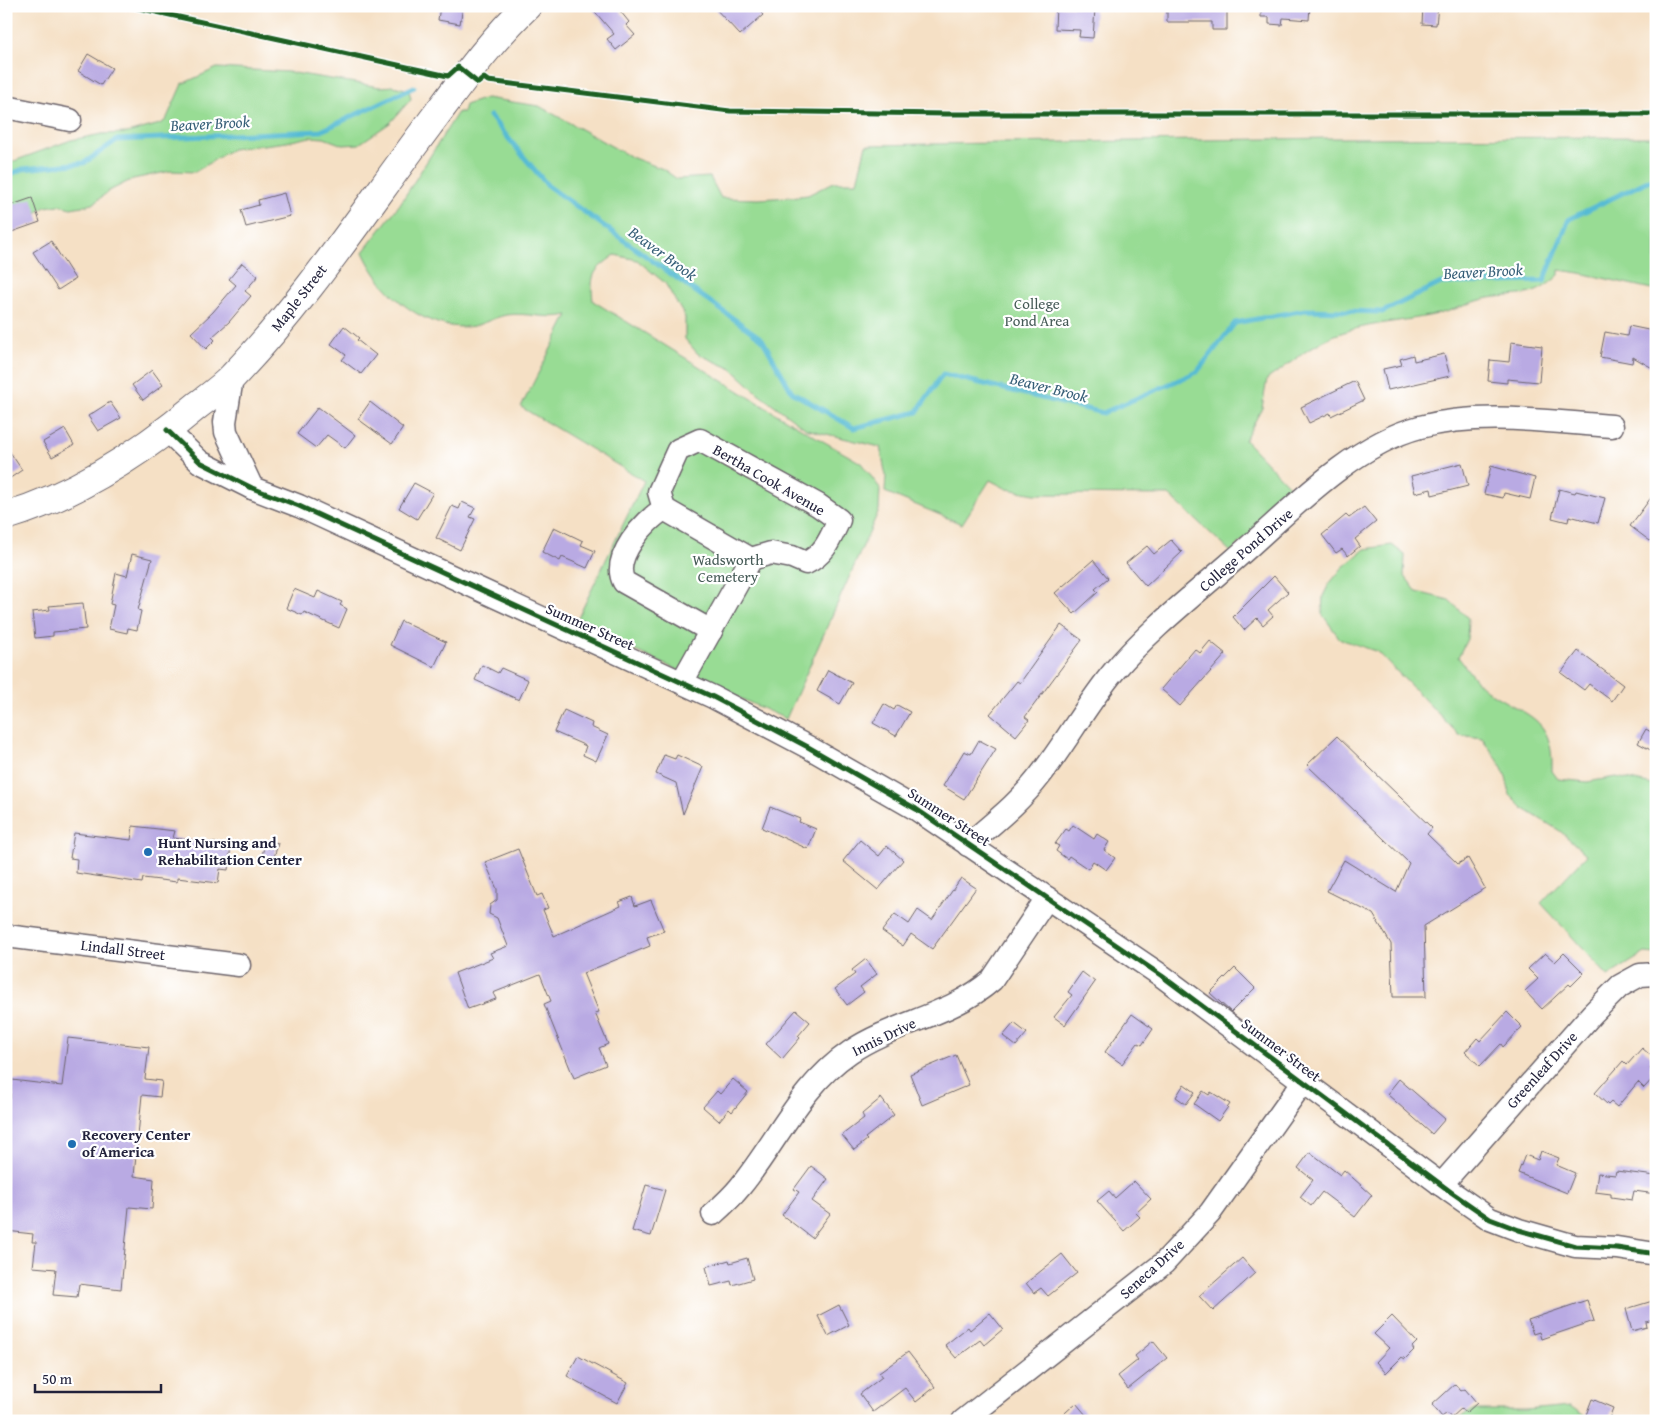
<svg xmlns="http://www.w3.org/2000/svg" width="1662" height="1427" viewBox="0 0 1662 1427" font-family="'Gentium Book Plus',serif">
<rect width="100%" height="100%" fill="#fff"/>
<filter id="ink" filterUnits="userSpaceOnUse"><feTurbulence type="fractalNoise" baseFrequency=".02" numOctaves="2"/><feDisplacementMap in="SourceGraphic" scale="10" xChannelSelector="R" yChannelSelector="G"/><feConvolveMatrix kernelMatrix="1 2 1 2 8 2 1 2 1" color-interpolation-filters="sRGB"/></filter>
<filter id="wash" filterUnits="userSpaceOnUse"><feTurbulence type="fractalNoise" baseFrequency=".0096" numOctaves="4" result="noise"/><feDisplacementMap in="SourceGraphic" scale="20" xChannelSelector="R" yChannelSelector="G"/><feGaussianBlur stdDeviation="1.12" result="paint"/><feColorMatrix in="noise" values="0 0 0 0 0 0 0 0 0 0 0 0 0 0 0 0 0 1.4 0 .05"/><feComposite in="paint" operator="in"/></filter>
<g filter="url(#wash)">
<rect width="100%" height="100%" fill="#f5e0c5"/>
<g fill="#98dc94" stroke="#5d7f68">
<path d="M217,68l71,4 92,15 14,-1 15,4 2,9 -21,24 -31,21 -16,1 -19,-7 -14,-1 -23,5 -55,7 -37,23 -24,-1 -38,8 -24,12 -16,13 -22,4 -12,-3 -14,2 -39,26v-69l65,-24 31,-6 25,-1 33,-9 6,-4 16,-36z"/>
<path d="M486,98l53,8 92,51 32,12 14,10 33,-2 11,21 37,1 32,-2 18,-2 26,-13h23l9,-37 468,-7 322,-1v153l-76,-17 -21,-3v5c-27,25 -37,18 -70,23 -16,3 -31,11 -47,15 -32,8 -66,9 -98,19 -29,8 -51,31 -77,47l-5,29 -17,32 49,51 -63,61 -62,-57 -134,-1 -28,-5 -17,-9 -28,44 -77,-32 1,-16 -6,-29 -74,-18 -48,-36 -26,-24 -34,-15 -13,-15v-22l-20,-34 -28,-23 -22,-5c-22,16 -25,18 -22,46l185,114 83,48 19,25 -1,22 -93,209 -155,-70 -54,-29 67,-139 -123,-74 47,-92c-20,5 -41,-3 -62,0 -15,3 -28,13 -44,12 -45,-1 -82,-37 -99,-75l37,-48 58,-92h5l2,-7z"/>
<path d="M1392,545l13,10 -1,20 13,17 32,8 19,18 -1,21 -9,18c8,10 17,24 27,32 39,28 69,24 67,82l6,8 29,3 29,-5 37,8 3,-4v173l-11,-1 -37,23 -67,-73 46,-48 -27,-24 -36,-22 -14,-14 -4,-18 -7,-15 -17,-24 -23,-3 -81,-83 -38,-13 -18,-25 1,-18 6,-12 14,-17 22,-18z"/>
<path d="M1570,1406l22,15h-142l25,-11h51z"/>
</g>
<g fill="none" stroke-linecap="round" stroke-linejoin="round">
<g stroke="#56bbd4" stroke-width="5">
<path d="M490,116l58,70 214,153 30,53 62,36 63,-16 26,-38 160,39 94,-41 38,-49 70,-13 77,2 59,-29 103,-2 25,-62 87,-42"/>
<path d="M6,176l17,-7 61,-6 33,-23 204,-9 93,-44"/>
</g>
</g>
<g id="blocks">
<g fill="#b9aae3">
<path d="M440,6h23l-3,18 -22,-4z"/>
<path d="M590,6h26l13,16 -3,3 9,10 -19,15 -9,-11 7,-5z"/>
<path d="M713,6h42l8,9 -23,20z"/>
<path d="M1056,6l39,2 -2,30 -14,-1 1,-7 -25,-1z"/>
<path d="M1167,6h60v24h-15v-8h-45z"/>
<path d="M1261,6h49l-1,14 -26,-2 -1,7 -13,-1v-7h-8z"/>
<path d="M1423,6h15l-2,19 -14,-1z"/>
<path d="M88,54l24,14 -11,17 -23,-14z"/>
<path d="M284,193l6,23 -44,11 -5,-17 18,-5 -1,-5z"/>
<path d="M32,198l8,24 -34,12v-27z"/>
<path d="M51,241l24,38 -17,11 -25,-38z"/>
<path d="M242,263l16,13 -13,15 6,5 -22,26 -17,15 3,3 -9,9 -15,-16 22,-21 23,-27 -7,-6z"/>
<path d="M344,326l15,12 -2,2 19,15 -15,19 -19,-14 4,-5 -15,-11z"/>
<path d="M1629,326l24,5 -2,9 5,3v27l-23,-13 -1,6 -32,-6 5,-25 22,4z"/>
<path d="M1511,342l31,4 -3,36 -32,-3v4l-19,-2 2,-21 19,2z"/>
<path d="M1444,354l6,22 -62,14 -5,-21 19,-4 -2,-6 13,-4 1,6z"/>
<path d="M152,370l11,15 -20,15 -11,-15z"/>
<path d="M1355,381l9,19 -33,16 -1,-3 -21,10 -8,-16z"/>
<path d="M110,402l11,16 -23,13 -10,-15z"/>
<path d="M370,402l33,26 -11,16 -34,-25z"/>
<path d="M318,407l37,28 -10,13 -18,-13 -11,13 -19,-14z"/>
<path d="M65,429l9,16 -22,12 -9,-15z"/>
<path d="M6,446l16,24 -16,11z"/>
<path d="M1462,463l6,23 -36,9 -1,-6 -16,4 -4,-17z"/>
<path d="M1491,466l44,12 -5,21 -26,-6 -1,5 -19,-4z"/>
<path d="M414,483l19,10 -16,26 -18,-11z"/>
<path d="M1559,489l16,4 1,-2 29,7 -7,25 -29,-7 -1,6 -16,-4z"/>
<path d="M1656,491v43l-6,7 -20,-15z"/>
<path d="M462,502l13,6 -5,9 5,2 -15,31 -24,-12 16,-32 7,3z"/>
<path d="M1364,507l12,15 -21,17 5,7 -12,10 -6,-7 -6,4 -14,-18 24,-20 3,3z"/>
<path d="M554,527l29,14 -2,4 14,6 -8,17 -25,-11 -2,4 -18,-9z"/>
<path d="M1171,540l11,12 -36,34 -20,-23 21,-17 7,8z"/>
<path d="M132,554l20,5 -14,51 3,1 -4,19 -9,-2 -1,5 -18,-4 5,-24 -4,-1 6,-31 11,3z"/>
<path d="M1093,560l15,18 -13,11 3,3 -24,22 -19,-21z"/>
<path d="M1274,576l14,16 -20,18 5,6 -10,9 -6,-7 -13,12 -11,-13z"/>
<path d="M294,589l21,9 3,-7 24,11 -2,3 7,4 -8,19 -35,-16 -2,3 -16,-7z"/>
<path d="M83,603l3,26 -33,3v4l-18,2 -3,-26 18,-2 -1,-4z"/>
<path d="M401,621l45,21 -12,25 -44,-22z"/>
<path d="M1061,625l21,15 -57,77 4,3 -13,16 -26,-22 27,-33 3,2z"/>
<path d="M1210,641l16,13 -46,52 -19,-17 34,-40 5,4z"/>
<path d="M1578,651l45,34 -11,16 -23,-17 -5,6 -23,-17z"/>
<path d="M482,665l16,8 3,-5 27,12 -9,20 -44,-20z"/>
<path d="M828,670l24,13 -12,21 -23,-13z"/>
<path d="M884,704l10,6 3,-5 13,7 -14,24 -23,-13z"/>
<path d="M564,710l28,13 -1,4 17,8 -12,26 -13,-6 3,-9 -32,-14z"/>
<path d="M1646,729l10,6v18l-18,-10z"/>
<path d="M1337,736l95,92 -5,6 31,30 10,-6 17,30 -61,38 2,71h-33l-2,-53 -18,-30 -46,-23 17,-31 52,32 13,-29 -102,-98z"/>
<path d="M979,740l17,9 -32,50 -21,-13 21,-35 7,3z"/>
<path d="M664,755l11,4 2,-4 26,12 -20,47 -7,-31 -20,-9z"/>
<path d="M770,807l30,12 -1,3 17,7 -8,20 -46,-21z"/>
<path d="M1073,825l21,14 3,-5 12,8 -5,8 11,8 -9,12 -13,-9 -5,8 -19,-13 -2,3 -11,-8 3,-5 -4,-2 11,-15 3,2z"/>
<path d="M133,826l42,5 -2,7 58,7 -3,25 -8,-1 -2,14 -41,-5v4l-34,-4 -1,5 -66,-10 1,-14 -7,-1 4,-25 57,7z"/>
<path d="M266,840l12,3 -4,15 -12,-3z"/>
<path d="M860,840l19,16 8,-10 16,14 -25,30 -35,-29z"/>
<path d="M518,849l19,47 5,-2 6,14 -5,2 11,26 67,-30 -2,-4 13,-5 3,9 16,-6 13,31 -17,6 3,9 -67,27 16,39 -4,1 13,31 -9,4 7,17 -32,13 -30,-74 7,-3 -11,-27 -47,19 3,6 -28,10 -13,-36 38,-15 -3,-5 18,-7 -11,-28 -8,-4 1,-9 7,-5v-11l-12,-27z"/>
<path d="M961,878l15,10 -44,61 -21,-15 -8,12 -21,-15 13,-17 14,10 9,-14 14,10z"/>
<path d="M1545,953l10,9 9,-9 20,20 -13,13 -2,-2 -27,25 -17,-18 13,-12 -10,-10z"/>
<path d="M866,959l11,15 -17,13 4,5 -17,13 -12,-16 20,-15 -3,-4z"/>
<path d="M1235,968l20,20 -24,24 -21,-19z"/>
<path d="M1082,972l13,10 -30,43 -11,-8 18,-22 -4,-3z"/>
<path d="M796,1010l14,12 -12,14 2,2 -18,21 -16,-15z"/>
<path d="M1507,1012l15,15 -19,20 -2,-3 -21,22 -15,-14 12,-14 3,3z"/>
<path d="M1132,1014l21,15 -11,16 -4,-2 -16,21 -17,-12z"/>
<path d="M1014,1023l13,10 -11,13 -13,-10z"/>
<path d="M68,1038l81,9 -4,32 17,2 -2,16 -18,-2 -8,81 20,3 -2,30 -23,-2 -8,82 -42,-5 -2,13 -24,-2 3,-26 -23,-2 3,-25h-4l1,-8 -27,-3v-133l4,1 2,-19 50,6z"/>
<path d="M1642,1048l14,12 -6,9 6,6 -12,13 -6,-6 -21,25 -6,-5 -3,3 -13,-12 28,-32 4,4z"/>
<path d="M956,1055l13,30 -47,20 -12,-31z"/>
<path d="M733,1079l15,13 -16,20 -3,-3 -10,12 -16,-14 14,-16 3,3z"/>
<path d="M1399,1079l46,40 -13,15 -45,-40z"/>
<path d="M1184,1084l11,8 -9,12 -10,-7z"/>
<path d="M1203,1091l6,4 2,-3 19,12 -12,17 -24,-17z"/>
<path d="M881,1098l13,17 -29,23 2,2 -13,10 -12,-15 22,-17 -2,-4z"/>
<path d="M1541,1151l18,7 -3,7 19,8 -8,20 -49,-20 7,-18 13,5z"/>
<path d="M1310,1152l30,23 4,-5 28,25 -17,22 -33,-25 -11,14 -11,-9 13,-17 -15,-12z"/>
<path d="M811,1166l17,13 -16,22 18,13 -18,24 -30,-23 17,-23 -5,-3z"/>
<path d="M1616,1171l40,5v18l-22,-3 -2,9 -21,-3v-3l-16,-2 3,-19 17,2z"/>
<path d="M1134,1181l17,18 -15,14 4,4 -16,14 -27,-30 12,-10 6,7z"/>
<path d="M646,1185l19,5 -14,46 -19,-5z"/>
<path d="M1062,1254l15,19 -29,23 -7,-8 -7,5 -8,-10z"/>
<path d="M747,1258l6,21 -21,6 -1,-4 -20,5 -5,-19 23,-7 1,3z"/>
<path d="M1242,1258l13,15 -42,38 -14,-15z"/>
<path d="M1587,1300l7,21 -53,18 -2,-7 -6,2 -5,-14z"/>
<path d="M1656,1300v19l-10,3 1,5 -15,4 -6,-22z"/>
<path d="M839,1305l10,20 -21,11 -10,-20z"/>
<path d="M990,1313l13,16 -19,16 -4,-5 -24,18 -11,-13 23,-18 2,3z"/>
<path d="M1392,1316l25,26 -5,5 2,3 -9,9 -3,-2 -16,16 -10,-11 13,-14 -15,-14z"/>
<path d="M1153,1341l14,17 -39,31 -10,-13 20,-16 -3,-4z"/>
<path d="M908,1352l27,35 -19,15 -11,-14 -32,24 -13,-18 22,-17 -3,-4z"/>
<path d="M578,1356l50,27 -11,20 -50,-27z"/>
<path d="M1455,1384l6,7 4,-2 12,14 -11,10 -4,-5 -11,10 -4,-5 -5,4 -10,-12z"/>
<path d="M1592,1399l21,9 -5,13h-7l-15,-6z"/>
<path d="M1076,1403l15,18h-35z"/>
</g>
</g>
</g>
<g filter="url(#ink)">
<use href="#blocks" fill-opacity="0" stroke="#6c646b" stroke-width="1"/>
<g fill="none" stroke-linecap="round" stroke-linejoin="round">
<g stroke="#6c646b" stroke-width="25">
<g id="minor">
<path d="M6,107l64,13"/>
<path d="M232,378l-7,44 1,10 26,56"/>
<path d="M167,430l33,32 52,26 47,18 414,191 95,50 108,62 246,167 289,216 39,27 29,11 56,16 42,2 39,6"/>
<path d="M664,509l87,50"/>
<path d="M711,631l-87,-49c-13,-24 20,-61 40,-73l-5,-17 19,-42 22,-10 118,65 21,15c-9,19 -14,34 -33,43l-14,-6 -21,-4 -20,6"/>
<path d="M682,682l69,-123"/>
<path d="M968,845c25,-22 51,-42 71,-68 27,-34 48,-74 76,-107 35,-41 79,-75 120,-111 53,-46 116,-114 185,-132 62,-16 129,-5 192,-1"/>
<path d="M6,936l233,29"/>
<path d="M1441,1185l151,-171 28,-28 20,-11 16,-1"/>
<path d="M713,1214c9,-8 19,-17 27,-27 37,-45 60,-101 110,-135 44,-30 101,-36 142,-72l55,-82"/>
<path d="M963,1421l201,-158 46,-50 93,-131"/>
</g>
</g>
<g stroke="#6c646b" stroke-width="30">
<path id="major" d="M6,516c70,-21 136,-64 192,-111 12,-9 25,-18 35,-29 73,-76 132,-166 195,-250 31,-41 62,-85 99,-120"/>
</g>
<use href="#minor" stroke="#fff" stroke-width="22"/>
<use href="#major" stroke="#fff" stroke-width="28"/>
<g stroke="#fff" stroke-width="8">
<g id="cycleway">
<path d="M129,6l319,70 10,-9 20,16 6,-5 4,3 242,30 216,3h710"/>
<path d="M167,430l33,32 52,26 47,18 414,191 95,50 108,62 246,167 289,216 39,27 29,11 56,16 42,2 39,6"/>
</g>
</g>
<use href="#cycleway" stroke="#1b5e20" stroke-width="5"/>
</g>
</g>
<g fill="#1f6fb2" stroke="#fff" stroke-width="2">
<circle cx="148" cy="852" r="5"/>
<circle cx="72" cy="1144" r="5"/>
</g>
<g text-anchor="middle" stroke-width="4.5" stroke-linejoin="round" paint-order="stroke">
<g font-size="15" fill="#22223b" stroke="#fff">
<text transform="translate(299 298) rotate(-52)" y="5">Maple Street</text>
<text transform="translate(769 480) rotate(30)" y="5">Bertha Cook Avenue</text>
<text transform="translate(1246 550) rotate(-41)" y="5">College Pond Drive</text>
<text transform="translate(590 627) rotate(24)" y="5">Summer Street</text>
<text transform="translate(949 817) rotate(33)" y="5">Summer Street</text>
<text transform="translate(123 950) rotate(7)" y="5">Lindall Street</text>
<text transform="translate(884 1037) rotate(-26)" y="5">Innis Drive</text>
<text transform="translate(1281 1050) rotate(37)" y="5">Summer Street</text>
<text transform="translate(1542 1070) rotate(-48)" y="5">Greenleaf Drive</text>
<text transform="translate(1152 1269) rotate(-42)" y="5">Seneca Drive</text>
</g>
<g font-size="15" fill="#455a56" stroke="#fff">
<text x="1037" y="309">College<tspan x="1037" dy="17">Pond Area</tspan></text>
<text x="728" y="565">Wadsworth<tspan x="728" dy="17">Cemetery</tspan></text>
</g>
<g font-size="15" font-weight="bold" fill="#22223b" stroke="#fff" text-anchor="start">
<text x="158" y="848">Hunt Nursing and<tspan x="158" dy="17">Rehabilitation Center</tspan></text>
<text x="82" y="1140">Recovery Center<tspan x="82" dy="17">of America</tspan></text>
</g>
<g font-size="16" font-style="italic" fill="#375f78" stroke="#fff">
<text transform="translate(210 123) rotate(-3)" y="6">Beaver Brook</text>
<text transform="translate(663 253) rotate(36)" y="6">Beaver Brook</text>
<text transform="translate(1483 271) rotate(-3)" y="6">Beaver Brook</text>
<text transform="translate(1049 387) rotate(14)" y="6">Beaver Brook</text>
</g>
</g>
<rect width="1662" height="1427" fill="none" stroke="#fff" stroke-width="25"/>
<path d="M35 1384v8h126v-8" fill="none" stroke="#22223b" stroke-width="2.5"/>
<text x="42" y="1384" font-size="15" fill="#22223b" stroke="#ffffff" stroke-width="4" paint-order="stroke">50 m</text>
</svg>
